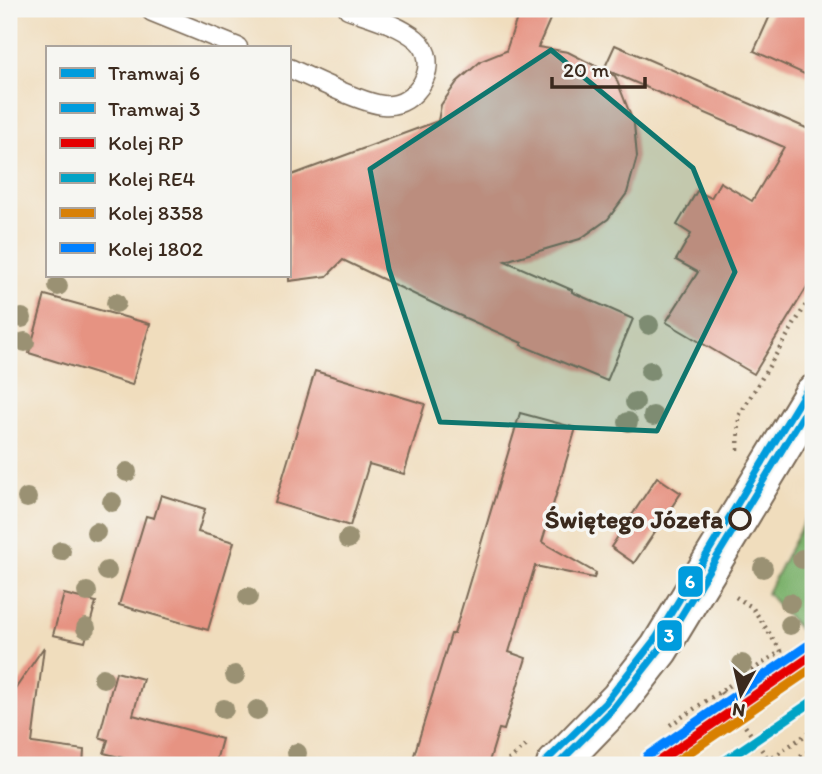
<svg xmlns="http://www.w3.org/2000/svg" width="822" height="774" viewBox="0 0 822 774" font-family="Itim,sans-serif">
<rect width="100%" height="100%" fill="#f6f6f2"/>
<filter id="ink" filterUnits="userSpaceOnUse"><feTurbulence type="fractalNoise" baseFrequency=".0143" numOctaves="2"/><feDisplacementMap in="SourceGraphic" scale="14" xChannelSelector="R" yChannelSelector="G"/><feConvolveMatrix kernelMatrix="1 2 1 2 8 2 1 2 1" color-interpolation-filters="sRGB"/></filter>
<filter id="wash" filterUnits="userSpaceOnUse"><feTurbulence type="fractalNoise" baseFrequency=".00686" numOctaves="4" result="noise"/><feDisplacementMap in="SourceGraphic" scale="28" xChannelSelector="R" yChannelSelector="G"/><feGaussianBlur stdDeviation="1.57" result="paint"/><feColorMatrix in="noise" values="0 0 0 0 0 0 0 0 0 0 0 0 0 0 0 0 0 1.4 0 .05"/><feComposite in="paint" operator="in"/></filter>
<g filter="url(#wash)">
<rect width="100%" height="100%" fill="#f0ddbd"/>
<path fill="#7db26d" stroke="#5c6e46" stroke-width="2" d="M813,504v134l-4,2 -42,-47z"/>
<g id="blocks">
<g fill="#e69382">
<path d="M520,9h12l19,8 -13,30 30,5 47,24 19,48 3,33 -10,36 -19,26 -28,20 -75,22 67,29v2l61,27 -26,62 -86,-36 1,-2 -77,-34 -102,-49 -16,16 -38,5v-105l149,-55 3,-16 16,-23 24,-21 25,-10z"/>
<path d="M773,9h40v69l-59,-27z"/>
<path d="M615,45l198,86v146l-59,97 -88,-52 32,-50 -22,-12 15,-26 -14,-9 20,-34 14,7 9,-16 32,19 32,-54 -180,-78z"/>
<path d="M45,295l105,29 -18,61 -103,-32z"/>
<path d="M315,371l110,33 -21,70 -35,-10 -19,62 -75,-23z"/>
<path d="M520,413l56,15 -34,114 54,31 -2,5 -59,-12 -26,86 17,6 -22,72 -5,-1 -11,36h-77l40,-131h3z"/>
<path d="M657,477l24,16 -47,70 -23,-16z"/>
<path d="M161,495l44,14 -7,23 36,10 -26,88 -89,-25 27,-89 8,2z"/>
<path d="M64,594l32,8 -11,40 -32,-7z"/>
<path d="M44,647l-12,96 52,7 -1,15h-74v-67z"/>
<path d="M116,672l27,7 -10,36 89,24 -7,26h-66l-45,-12 4,-13 -9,-3z"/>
</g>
</g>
</g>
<g filter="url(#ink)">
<use href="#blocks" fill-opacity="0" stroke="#7a6956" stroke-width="2"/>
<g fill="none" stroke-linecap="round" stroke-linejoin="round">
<g stroke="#7a6956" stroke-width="21">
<g id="service">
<path d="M149,9l3,3 86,35"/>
<path d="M289,68c23,10 72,35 94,37 34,4 61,-43 33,-66 -18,-15 -46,-22 -68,-30"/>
</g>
</g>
<g stroke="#7a6956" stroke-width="42">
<path id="tertiary" d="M556,765l64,-66 39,-50 154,-254"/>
</g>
<g stroke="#7a6956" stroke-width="4.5" stroke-dasharray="2 5" stroke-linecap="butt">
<path d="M738,450l1,-34 74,-123"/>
<path d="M721,692l48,68"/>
<path d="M670,725l111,-74 -29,-44 -18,-11"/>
<path d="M503,765l24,-20"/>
<path d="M761,765l52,-35"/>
<path d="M789,765l24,-17"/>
</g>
<use href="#service" stroke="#fff" stroke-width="18"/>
<use href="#tertiary" stroke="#fff" stroke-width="38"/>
<g stroke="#f6f6f2" stroke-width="14">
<path id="rail-1" d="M653,765l160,-110"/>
</g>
<g stroke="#f6f6f2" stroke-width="14">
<path id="rail-2" d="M719,765l94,-64"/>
</g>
<g stroke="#f6f6f2" stroke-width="14">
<path id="rail-3" d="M671,765l142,-97"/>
</g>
<g stroke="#f6f6f2" stroke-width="14">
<path id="rail-4" d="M647,756l160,-110"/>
</g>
<use href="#rail-1" stroke="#e50000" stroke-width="9"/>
<use href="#rail-2" stroke="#03a3c5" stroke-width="9"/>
<use href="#rail-3" stroke="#d88006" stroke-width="9"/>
<use href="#rail-4" stroke="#0080ff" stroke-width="9"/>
<g stroke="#f6f6f2" stroke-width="12">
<path id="tram-1" d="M542,765l63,-62 51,-65 157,-259"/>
</g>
<g stroke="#f6f6f2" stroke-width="12">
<path id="tram-2" d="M557,765l56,-56 51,-65 149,-245"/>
</g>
<use href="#tram-1" stroke="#009cdd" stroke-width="7"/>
<use href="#tram-2" stroke="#009cdd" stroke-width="7"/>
</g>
<g fill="#9a9173">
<circle cx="58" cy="286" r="10"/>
<circle cx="116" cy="303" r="10"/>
<circle cx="22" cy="318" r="10"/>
<circle cx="649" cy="325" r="10"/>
<circle cx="25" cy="342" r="10"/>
<circle cx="650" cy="371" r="10"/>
<circle cx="635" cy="402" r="10"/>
<circle cx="653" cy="416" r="10"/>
<circle cx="628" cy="422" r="10"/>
<circle cx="127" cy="472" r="10"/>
<circle cx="27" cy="498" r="10"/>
<circle cx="112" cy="502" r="10"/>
<circle cx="96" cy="532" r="10"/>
<circle cx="348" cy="539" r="10"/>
<circle cx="61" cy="551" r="10"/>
<circle cx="802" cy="559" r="10"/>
<circle cx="763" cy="568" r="10"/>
<circle cx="107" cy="571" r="10"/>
<circle cx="87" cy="592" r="10"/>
<circle cx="248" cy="597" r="10"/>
<circle cx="790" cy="603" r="10"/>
<circle cx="790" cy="625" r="10"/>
<circle cx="86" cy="628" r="10"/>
<circle cx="742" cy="664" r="10"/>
<circle cx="235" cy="675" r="10"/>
<circle cx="103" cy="678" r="10"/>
<circle cx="224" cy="709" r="10"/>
<circle cx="257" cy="710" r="10"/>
<circle cx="297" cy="753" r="10"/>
</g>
</g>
<path fill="#0f766e" fill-opacity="0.2" stroke="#0f766e" stroke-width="5" stroke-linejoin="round" d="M551,50l142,118 42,104 -78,159 -217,-9 -51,-153 -19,-100z"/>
<circle fill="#f6f6f2" stroke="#3b2a1e" stroke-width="3.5" cx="740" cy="519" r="10"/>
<g text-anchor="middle" stroke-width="7" stroke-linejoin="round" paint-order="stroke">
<g font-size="26" font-weight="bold" fill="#3b2a1e" stroke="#f6f6f2" text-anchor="end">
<text x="723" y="528">Świętego Józefa</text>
</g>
</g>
<g stroke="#f6f6f2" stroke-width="2.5">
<rect x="677" y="565" width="27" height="33" rx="7" fill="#009cdd"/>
<rect x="656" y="619" width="27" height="33" rx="7" fill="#009cdd"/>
</g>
<g font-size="19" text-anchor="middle" font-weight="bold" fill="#fff">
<text x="690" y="588">6</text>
<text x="669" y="642">3</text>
</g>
<rect width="822" height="774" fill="none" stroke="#f6f6f2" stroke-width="35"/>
<rect x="46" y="46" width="245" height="231" fill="#f6f6f2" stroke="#aba49d" stroke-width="2"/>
<rect x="60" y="68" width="35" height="10" fill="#009cdd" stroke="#aba49d" stroke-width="2"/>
<text x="108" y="80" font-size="21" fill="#3b2a1e">Tramwaj 6</text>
<rect x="60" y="103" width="35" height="10" fill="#009cdd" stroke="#aba49d" stroke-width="2"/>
<text x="108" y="116" font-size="21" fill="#3b2a1e">Tramwaj 3</text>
<rect x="60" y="138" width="35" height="10" fill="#e50000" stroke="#aba49d" stroke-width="2"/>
<text x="108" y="150" font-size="21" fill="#3b2a1e">Kolej RP</text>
<rect x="60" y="173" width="35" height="10" fill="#03a3c5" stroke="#aba49d" stroke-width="2"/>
<text x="108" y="186" font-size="21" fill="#3b2a1e">Kolej RE4</text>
<rect x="60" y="208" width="35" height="10" fill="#d88006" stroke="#aba49d" stroke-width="2"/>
<text x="108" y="220" font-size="21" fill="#3b2a1e">Kolej 8358</text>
<rect x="60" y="243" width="35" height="10" fill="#0080ff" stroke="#aba49d" stroke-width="2"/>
<text x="108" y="256" font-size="21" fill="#3b2a1e">Kolej 1802</text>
<g transform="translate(741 694) rotate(188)" stroke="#f6f6f2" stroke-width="5" paint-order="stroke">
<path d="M0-5L12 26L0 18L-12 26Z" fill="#3b2a1e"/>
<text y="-10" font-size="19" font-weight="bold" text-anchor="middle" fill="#3b2a1e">N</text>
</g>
<path d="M552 77v10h93v-10" fill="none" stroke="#3b2a1e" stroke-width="3.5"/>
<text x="563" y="77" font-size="21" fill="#3b2a1e" stroke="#f6f6f2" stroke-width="5" paint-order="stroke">20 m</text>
</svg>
